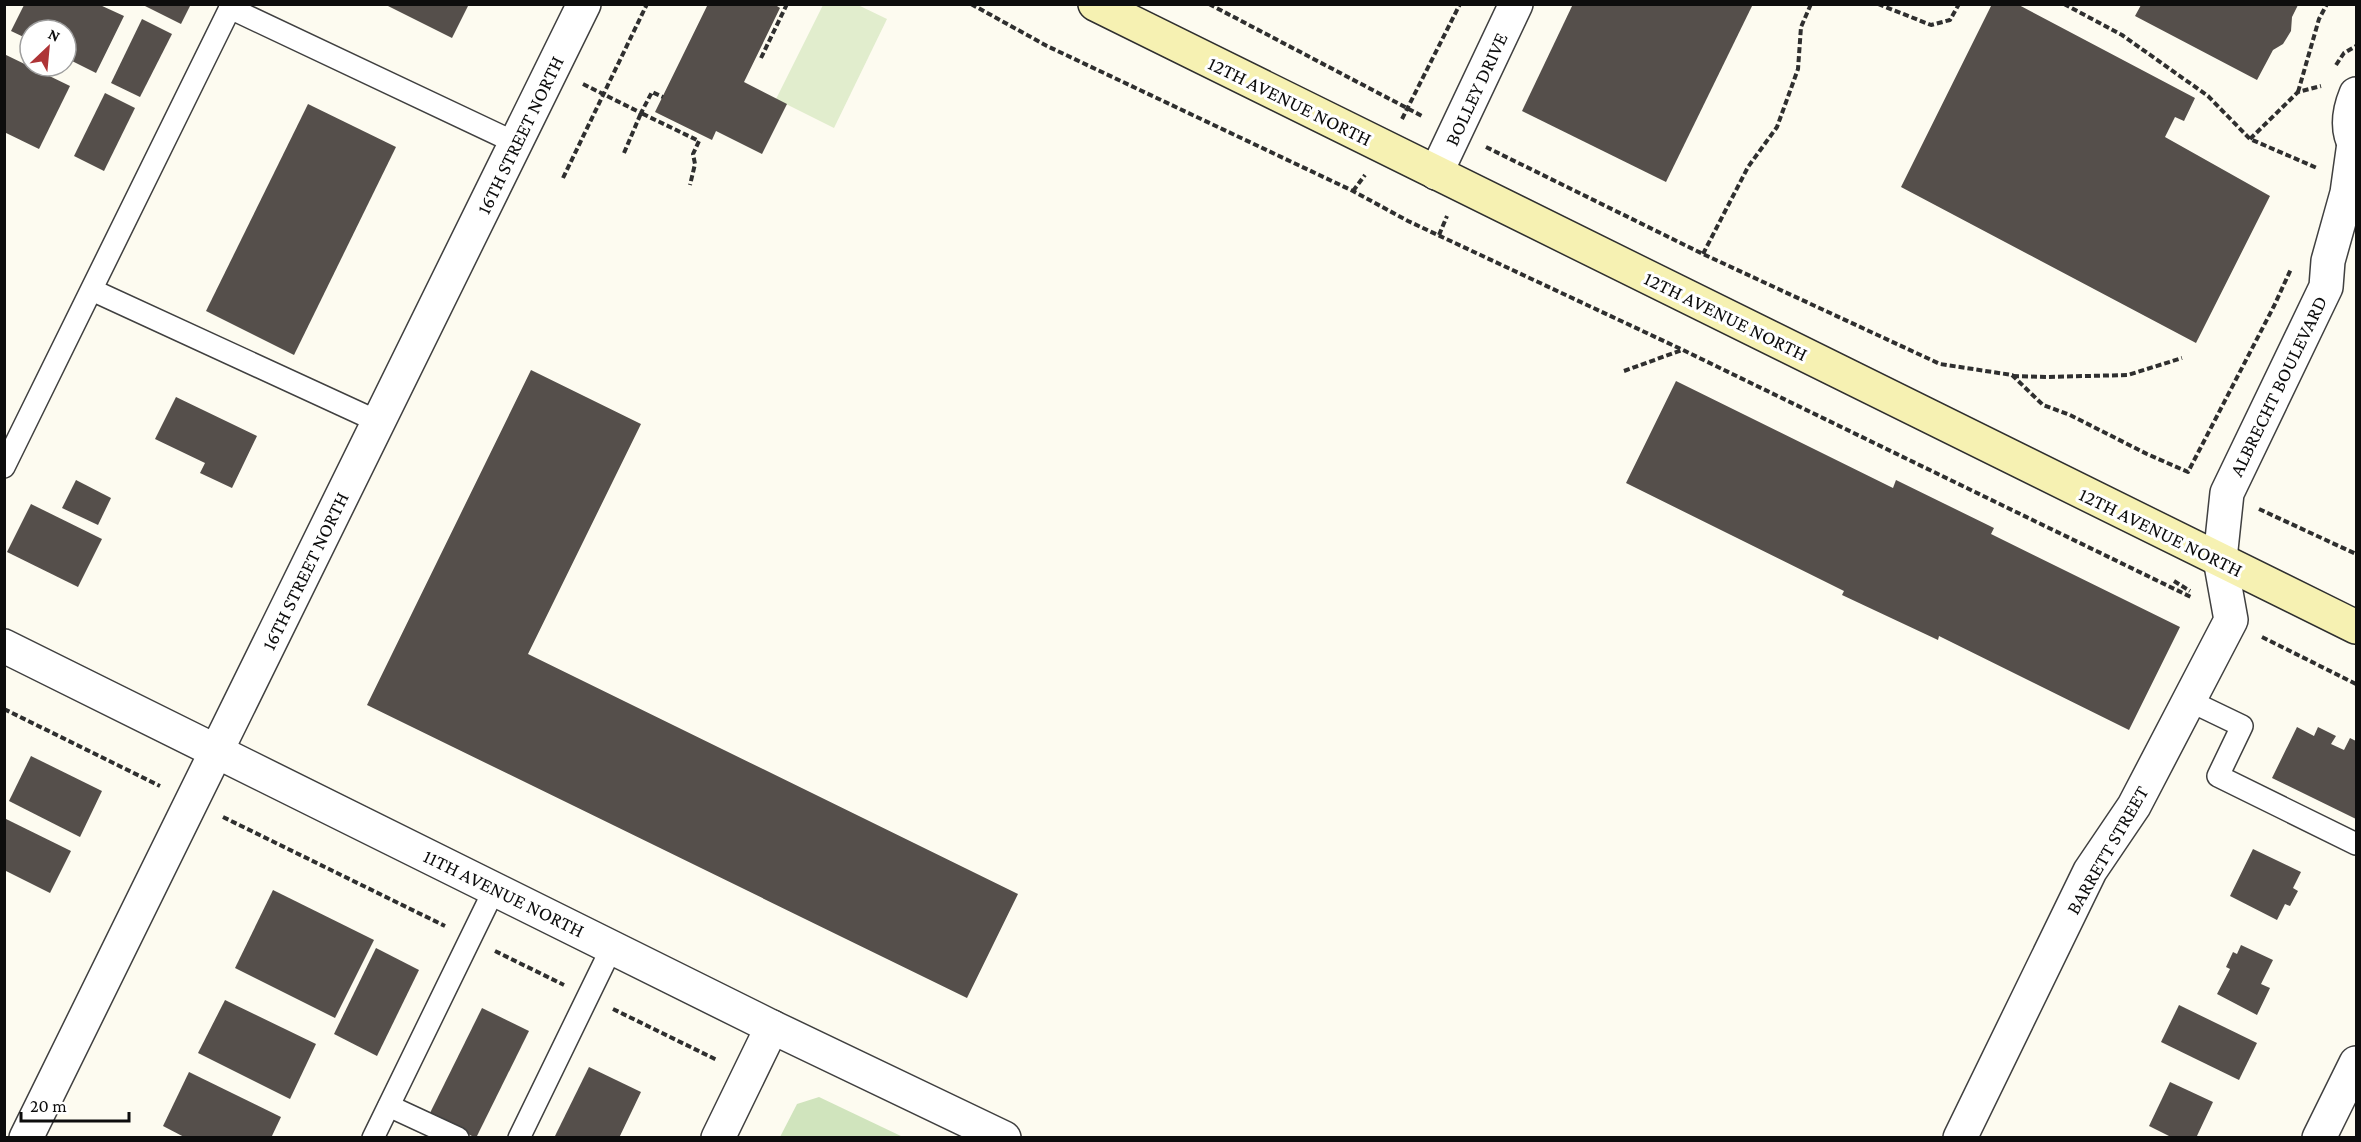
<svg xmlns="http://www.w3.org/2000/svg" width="2361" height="1142" viewBox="0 0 2361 1142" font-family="'Crimson Pro',serif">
<rect width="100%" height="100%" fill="#fdfbf0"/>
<path fill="#d0e4bd" d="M819,1097l84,40h-123l17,-33z"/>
<path fill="#e1edcd" d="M823,5h35l29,14 -53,109 -58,-29z"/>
<g fill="#554f4b">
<path d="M141,4h50l-10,20z"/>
<path d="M384,4h85l-17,34z"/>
<path d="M708,4h66l6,4 -36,74 43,22 -25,50 -46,-23 -4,9 -57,-28z"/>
<path d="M1573,4h180l-87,178 -144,-71z"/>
<path d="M1992,4h25l178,94 -11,23 -9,-4 -10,20 105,59 -74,147 -295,-156z"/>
<path d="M24,5h76l24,11 -28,57 -30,-15v-28h-36v10l-19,-9z"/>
<path d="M2141,5h157l-6,12 -1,14 -8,13 -10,6 -16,30 -122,-64z"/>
<path d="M142,19l30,15 -32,63 -29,-14z"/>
<path d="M4,54l66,32 -31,63 -35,-17z"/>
<path d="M105,93l30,15 -31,63 -30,-15z"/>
<path d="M308,104l88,43 -102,208 -88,-44z"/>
<path d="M531,370l110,54 -113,230 490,240 -51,104 -600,-293z"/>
<path d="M1676,381l217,107 3,-8 98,48 -3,6 189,93 -51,103 -190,-94 -1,4 -96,-45 2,-4 -218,-108z"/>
<path d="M176,397l81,39 -25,52 -32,-15 5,-10 -50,-24z"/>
<path d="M76,480l35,18 -13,27 -36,-17z"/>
<path d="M31,504l71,35 -24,48 -71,-35z"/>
<path d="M2297,727l17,9 4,-9 18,9 -5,8 13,6 6,-12 6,3v78l-84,-41z"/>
<path d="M31,756l71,35 -22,46 -71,-36z"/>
<path d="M4,818l67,33 -21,42 -46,-23z"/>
<path d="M2253,849l48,23 -8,16 5,3 -8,15 -5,-2 -8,16 -47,-24z"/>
<path d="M273,890l101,50 -39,78 -100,-50z"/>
<path d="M2241,945l32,15 -12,24 9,4 -13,27 -40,-21 13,-25 -4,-2 7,-15 4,2z"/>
<path d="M376,948l43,22 -42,86 -43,-22z"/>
<path d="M225,1000l91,44 -26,55 -92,-46z"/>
<path d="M2179,1005l78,38 -18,37 -78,-38z"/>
<path d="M482,1008l47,23 -53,107 -47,-23z"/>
<path d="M589,1067l52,25 -22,46h-65z"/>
<path d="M189,1072l92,45 -10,21h-85l-23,-12z"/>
<path d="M2170,1082l43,20 -17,36h-23l-24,-12z"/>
</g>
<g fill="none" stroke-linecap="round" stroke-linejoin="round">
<g stroke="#404040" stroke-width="24">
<g id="service">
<path d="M230,8l286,135"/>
<path d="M92,290l287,132"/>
<path d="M4,467l228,-463"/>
<path d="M2190,701l52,25 -24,50 138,68"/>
<path d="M389,1106l69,32"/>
<path d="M373,1138l122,-250"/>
<path d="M519,1138l93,-191"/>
</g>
</g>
<g stroke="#404040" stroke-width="36">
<g id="minor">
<path d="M2356,94c-7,17 -10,36 0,53"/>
<path d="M1436,173l80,-169"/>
<path d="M4,646l768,381 232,111"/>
<path d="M26,1138l558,-1134"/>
<path d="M718,1138l54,-111"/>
<path d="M1960,1138l130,-267 44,-65 97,-186 -11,-61 7,-66 99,-206 2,-26 19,-68 7,-50"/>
<path d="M2319,1138l37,-75"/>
</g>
</g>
<g stroke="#2f2f2f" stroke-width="36">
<path id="secondary" d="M1095,4l1261,623"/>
</g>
<g stroke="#2f2f2f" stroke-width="4" stroke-dasharray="6 3" stroke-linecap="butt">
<path d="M971,4l76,42 306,145 55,30 275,129 510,248"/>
<path d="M1209,4l215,113"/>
<path d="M1878,4l53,21 19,-5 9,-16"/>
<path d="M2064,4l58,31 86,61 42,43 67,29"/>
<path d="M761,58l26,-54"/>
<path d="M2336,65l8,-12 12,-7"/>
<path d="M583,84l58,29 11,-21 11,5"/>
<path d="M2298,92l21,-73 8,-15"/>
<path d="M1402,119l58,-115"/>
<path d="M2250,139l48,-47 23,-6"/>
<path d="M1486,147l217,107 237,110 72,11 31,30 27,10 77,39 41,18 86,-166 17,-37"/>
<path d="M624,153l17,-40 58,28 -6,13 2,10 -5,21"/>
<path d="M563,178l84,-174"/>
<path d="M1353,191l12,-16"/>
<path d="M1439,235l8,-19"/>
<path d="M1703,254l45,-87 29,-40 21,-58 3,-42 10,-23"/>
<path d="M1624,371l58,-21"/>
<path d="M2013,376l33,1 82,-2 54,-17"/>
<path d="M2259,509l97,45"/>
<path d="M2174,581l16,10"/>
<path d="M2262,637l94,47"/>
<path d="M4,709l156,77"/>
<path d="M223,817l222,109"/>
<path d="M495,951l69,34"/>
<path d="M613,1009l104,51"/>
</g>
<use href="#service" stroke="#fff" stroke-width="21"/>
<use href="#minor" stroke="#fff" stroke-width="33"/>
<use href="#secondary" stroke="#f6f1b2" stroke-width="33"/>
</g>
<g text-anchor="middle" stroke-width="6" stroke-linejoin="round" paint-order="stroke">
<g font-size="20" fill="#0d0d0d" stroke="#fff">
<text transform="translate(1476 89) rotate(-65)" y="7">BOLLEY DRIVE</text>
<text transform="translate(1290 101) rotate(26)" y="7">12TH AVENUE NORTH</text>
<text transform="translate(520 135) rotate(-64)" y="7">16TH STREET NORTH</text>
<text transform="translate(1726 316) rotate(26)" y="7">12TH AVENUE NORTH</text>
<text transform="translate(2278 386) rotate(-64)" y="7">ALBRECHT BOULEVARD</text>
<text transform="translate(2161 532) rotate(26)" y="7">12TH AVENUE NORTH</text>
<text transform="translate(305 571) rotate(-64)" y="7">16TH STREET NORTH</text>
<text transform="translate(2107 850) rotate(-60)" y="7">BARRETT STREET</text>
<text transform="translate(504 893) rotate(26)" y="7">11TH AVENUE NORTH</text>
</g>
</g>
<rect width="2361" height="1142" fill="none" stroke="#0d0d0d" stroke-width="12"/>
<g transform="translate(48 48) rotate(26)"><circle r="28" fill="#ffffff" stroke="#9e9e9e" stroke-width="1.5"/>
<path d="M0-4.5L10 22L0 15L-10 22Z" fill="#ae3436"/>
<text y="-9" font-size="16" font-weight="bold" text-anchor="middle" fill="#0d0d0d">N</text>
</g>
<path d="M21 1112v9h108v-9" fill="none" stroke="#0d0d0d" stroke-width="3"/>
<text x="30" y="1112" font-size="18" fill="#0d0d0d" stroke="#ffffff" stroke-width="4.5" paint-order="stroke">20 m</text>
</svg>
